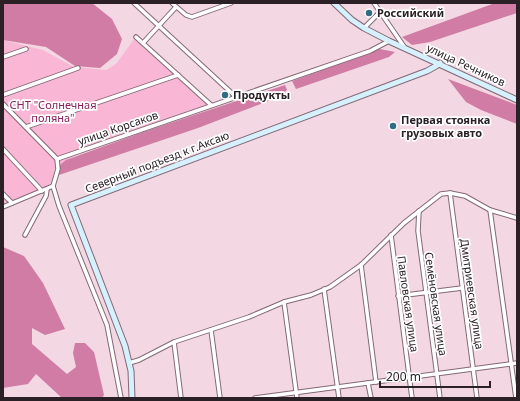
<svg xmlns="http://www.w3.org/2000/svg" width="520" height="401" viewBox="0 0 520 401" font-family="'Noto Sans',sans-serif">
<rect width="100%" height="100%" fill="#f3d7e3"/>
<g fill="#fab7d5">
<path d="M137,35l77,71 -140,50 -20,13 -1,10 -7,11 -43,19v-169l40,10 31,17 32,3 10,-6z"/>
<path d="M425,68l1,1 -350,132v-1z"/>
</g>
<g fill="#d17ca5">
<path d="M3,3h89l20,16 10,20 -5,15 -17,14 -25,-2 -29,-19 -43,-7z"/>
<path d="M495,3h22v10l-87,29 -18,3 -10,-8z"/>
<path d="M380,49l15,3 -6,5 -93,32 -4,-8z"/>
<path d="M448,79l69,26v19l-36,-14 -15,-8z"/>
<path d="M285,85l2,5 -8,7 -81,31 -139,47 1,-10 6,-5 80,-29z"/>
<path d="M3,247l21,9 19,27 22,46 -20,6 -13,-7v16l35,30 9,-7 -3,-14 2,-10h10l9,9 10,43 -2,3h-40l-26,-24 -8,10 -25,4z"/>
</g>
<g fill="none" stroke-linecap="round" stroke-linejoin="round">
<g stroke="#826974" stroke-width="5.5">
<g id="street">
<path d="M134,3l102,94"/>
<path d="M172,3l14,12 6,2 39,-14"/>
<path d="M374,3l31,45"/>
<path d="M364,28l16,-16"/>
<path d="M136,37l75,68"/>
<path d="M143,43l33,-36"/>
<path d="M3,57l23,-8"/>
<path d="M3,95l75,-27"/>
<path d="M3,104l54,55"/>
<path d="M26,127l152,-52"/>
<path d="M3,149l39,42"/>
<path d="M53,186l5,-17 -1,-10 313,-108 19,-10"/>
<path d="M53,186l6,20 48,119 14,73"/>
<path d="M450,193l27,205"/>
<path d="M3,194l9,9"/>
<path d="M3,207l50,-21"/>
<path d="M490,210l26,188"/>
<path d="M419,211l-1,20 22,167"/>
<path d="M25,235l21,-39 1,-7"/>
<path d="M391,235l21,163"/>
<path d="M361,265l15,117"/>
<path d="M324,289l15,109"/>
<path d="M398,296l64,-8"/>
<path d="M284,302l13,96"/>
<path d="M211,330l9,68"/>
<path d="M174,342l7,56"/>
<path d="M129,363l10,-3 35,-18 75,-25 35,-15 27,-7 19,-8 31,-22 43,-42 37,-29 9,-1 15,3 25,14 27,8"/>
<path d="M368,383l3,15"/>
<path d="M255,398l262,-35"/>
</g>
</g>
<g stroke="#826974" stroke-width="7">
<g id="secondary">
<path d="M334,3l18,17 12,8 25,13 128,59"/>
<path d="M132,398l-1,-27 -6,-25 -54,-141 356,-134 9,-5 4,-3"/>
</g>
</g>
<use href="#street" stroke="#fff" stroke-width="3.5"/>
<use href="#secondary" stroke="#d5f1fd" stroke-width="5"/>
</g>
<g fill="#306c84" stroke="#fff" stroke-width="1.5">
<circle cx="369" cy="13" r="4"/>
<circle cx="225" cy="95" r="4"/>
<circle cx="393" cy="126" r="4"/>
</g>
<g text-anchor="middle" stroke-width="3.5" stroke-linejoin="round" paint-order="stroke">
<g font-size="11" font-weight="bold" fill="#2b2025" stroke="#fff" text-anchor="start">
<text x="377" y="17">Российский</text>
<text x="233" y="99">Продукты</text>
<text x="401" y="124">Первая стоянка<tspan x="401" dy="13">грузовых авто</tspan></text>
</g>
<g font-size="11" fill="#2b2025" stroke="#fff">
<text transform="translate(466 65) rotate(25)" y="4">улица Речников</text>
<text transform="translate(118 128) rotate(-19)" y="4">улица Корсаков</text>
<text transform="translate(157 162) rotate(-21)" y="4">Северный подъезд к г.Аксаю</text>
<text transform="translate(472 294) rotate(82)" y="4">Дмитриевская улица</text>
<text transform="translate(408 304) rotate(82)" y="4">Павловская улица</text>
<text transform="translate(436 304) rotate(82)" y="4">Семёновская улица</text>
</g>
<g font-size="11" fill="#86215a" stroke="#fff">
<text x="53" y="109">СНТ "Солнечная<tspan x="53" dy="13">поляна"</tspan></text>
</g>
</g>
<rect width="520" height="401" fill="none" stroke="#2b2025" stroke-width="8"/>
<path d="M380 381v6h110v-6" fill="none" stroke="#2b2025" stroke-width="2"/>
<text x="386" y="381" font-size="12" fill="#2b2025" stroke="#ffffff" stroke-width="3" paint-order="stroke">200 m</text>
</svg>
